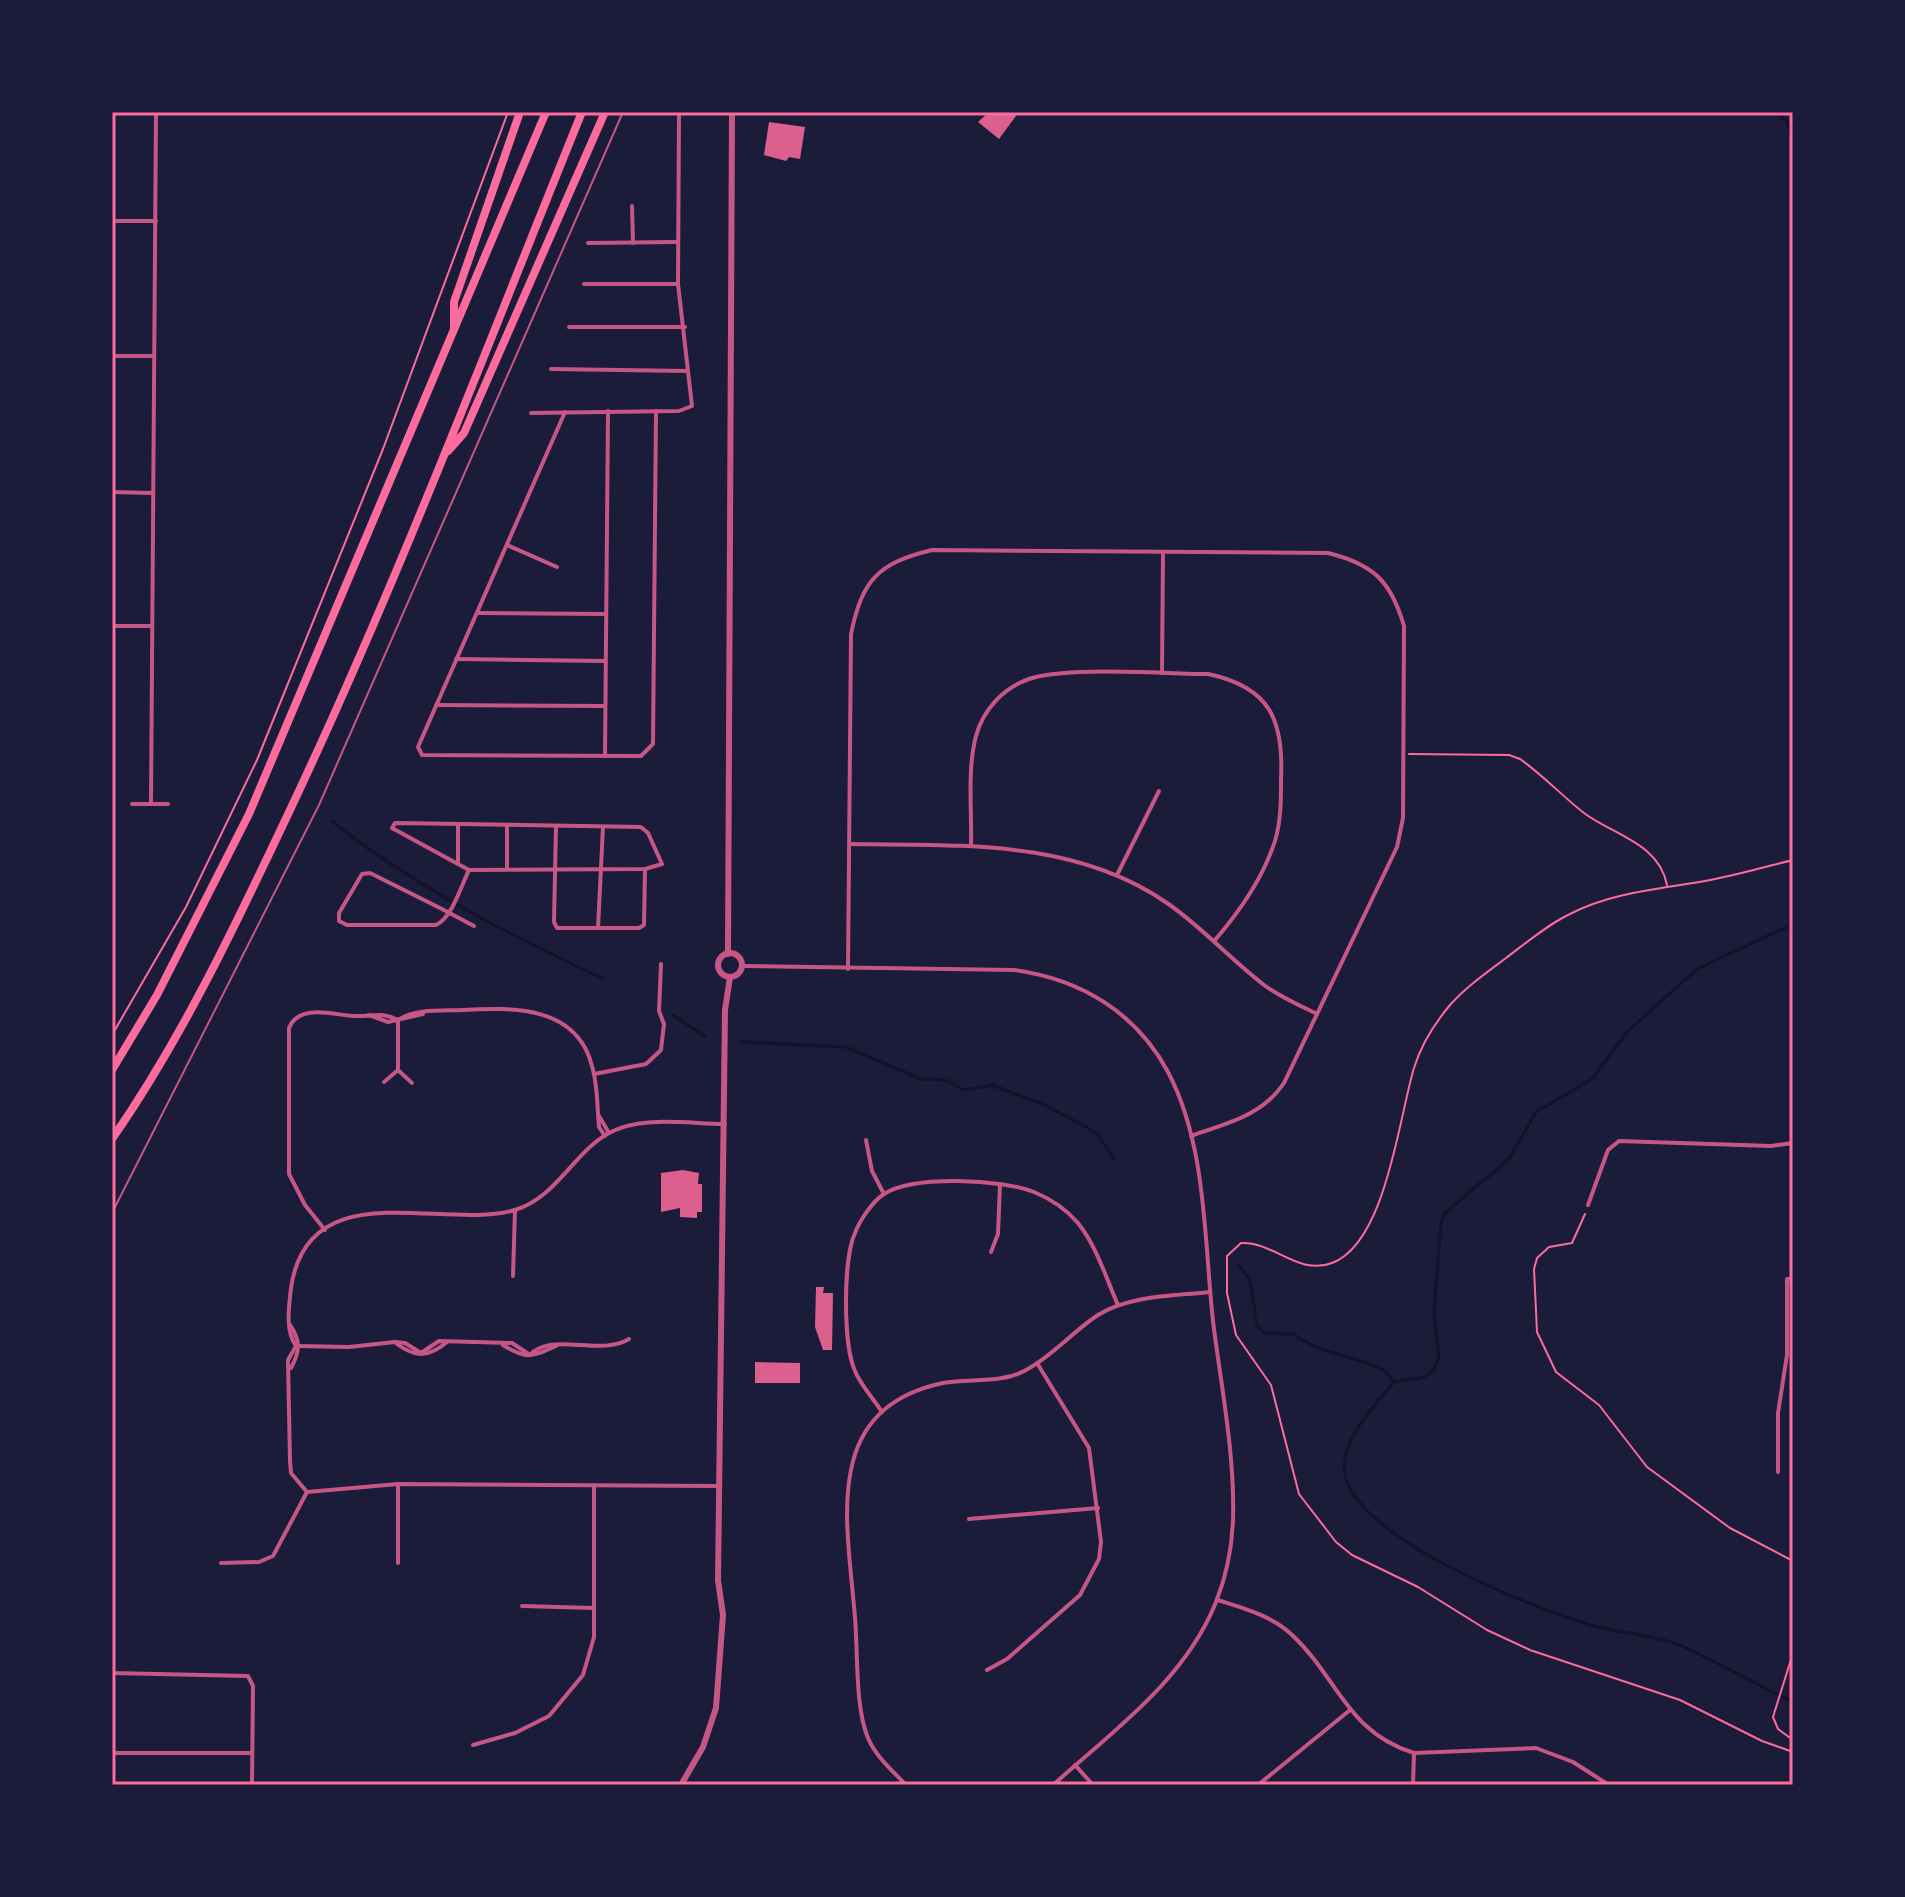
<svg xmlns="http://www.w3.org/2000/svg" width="1905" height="1897" viewBox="0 0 1905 1897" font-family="'DM Sans',sans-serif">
<rect width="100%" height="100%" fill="#1b1b3a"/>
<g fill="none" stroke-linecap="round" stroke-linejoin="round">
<g stroke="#12122b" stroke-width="3">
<path d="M1773,112l14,9 6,19"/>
<path d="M332,821c72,59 184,118 270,157"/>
<path d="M1793,924l-96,45 -70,63 -35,47 -56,33 -27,47 -64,54 -4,10 -7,89 5,46 -6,13 -9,6 -30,5c-20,24 -61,66 -47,100 25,61 177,122 237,141 32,11 69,10 100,24 37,17 73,38 109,55"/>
<path d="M673,1015l32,21"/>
<path d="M742,1042l104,5 75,32 24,1 19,10 28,-5 53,20 52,28 17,26"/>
<path d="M1238,1265l12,14 7,47 8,7 28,1 22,13 55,17 14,6 10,12"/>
</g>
</g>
<g fill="#dd5f8e">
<path d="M989,112h23l4,4 -17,23 -21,-17z"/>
<path d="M769,122l36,5 -5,32 -11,-2 -3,4 -22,-6z"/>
<path d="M683,1170l16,3 -1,11h4v28h-5v6l-17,-1v-9l-19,4v-39z"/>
<path d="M816,1287h8l-1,6h10l-1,57h-9l-8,-23z"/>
<path d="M755,1362l45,1v20h-45z"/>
</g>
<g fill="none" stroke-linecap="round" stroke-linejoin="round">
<g stroke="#ff6b9d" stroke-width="2">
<path d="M1409,754l100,1 11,4c23,16 42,37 64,54 29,22 75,30 83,72"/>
<path d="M1793,860c-29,7 -59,16 -88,21 -45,8 -93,11 -135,33 -23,11 -44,29 -64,44 -20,15 -40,29 -56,47 -15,18 -29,40 -36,63 -15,49 -28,175 -82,195 -34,13 -59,-22 -91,-20l-14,13v37l9,42 35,50 28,109 37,48 16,13 66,32 69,43 43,20 150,50 82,41 31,11"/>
<path d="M112,1035l74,-128 71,-147 126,-311 125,-337"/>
<path d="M1585,1214l-13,29 -23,4 -12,11 -3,11 3,63 19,40 43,33 48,62 83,61 63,33"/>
<path d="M1793,1653l-20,64 5,12 15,11"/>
</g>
<path stroke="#c65784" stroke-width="2" d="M112,1213l207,-408 304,-693"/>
<g stroke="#c65784" stroke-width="4">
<path d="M632,206l1,37"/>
<path d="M112,221h44"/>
<path d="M588,243l89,-1"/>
<path d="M584,284h94"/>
<path d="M569,327h116"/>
<path d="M112,356h42"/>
<path d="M551,369l136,2"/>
<path d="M565,412l-147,335 4,8 219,1 12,-12 3,-333"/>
<path d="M531,413l148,-2 13,-5 -14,-122 1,-172"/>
<path d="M112,492l40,1"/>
<path d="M507,545l50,22"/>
<path d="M478,613l128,1"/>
<path d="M112,626h39"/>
<path d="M456,659l149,2"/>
<path d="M1162,673l1,-121"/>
<path d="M436,705l169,1"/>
<path d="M605,756l3,-345"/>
<path d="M132,804h36"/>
<path d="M151,804l5,-692"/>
<path d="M395,823l246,4 7,6 14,31 -17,5 -176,1 -77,-42z"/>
<path d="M458,824v40"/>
<path d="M507,825v44"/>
<path d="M556,826l-2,96 3,6h82l5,-3 1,-56"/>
<path d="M849,844c109,2 224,-6 318,59 35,24 63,56 97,82 16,12 35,20 53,29"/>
<path d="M971,846c1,-36 -4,-76 5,-110 7,-26 27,-48 53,-57 38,-13 134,-5 179,-5 62,13 76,46 73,106 0,21 0,41 -6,61 -12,37 -35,70 -60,99"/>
<path d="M469,870c-8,16 -17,48 -33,55h-89l-8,-4v-8l23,-39 8,-1 70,35 34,18"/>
<path d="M1117,875l42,-84"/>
<path d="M598,928l5,-101"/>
<path d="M742,966l272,4c66,9 122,42 154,102 39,74 36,168 45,249 8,65 22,133 20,199 -1,26 -7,57 -17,82 -31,78 -103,129 -163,183"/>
<path d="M848,969l3,-335c11,-54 27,-71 81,-84l396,3c45,11 63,28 76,73l-1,192 -6,29 -113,236c-22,33 -57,40 -93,53"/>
<path d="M369,1015l19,7 35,-8"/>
<path d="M398,1020c18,-12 44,-9 66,-10 49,-3 113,-4 128,56 6,20 5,41 7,61l6,9"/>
<path d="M398,1070v-50"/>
<path d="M594,1074l52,-10 15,-14 3,-26 -5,-13 2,-47"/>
<path d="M384,1082l14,-12 14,13"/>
<path d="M599,1116l10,17"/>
<path d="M866,1140l6,31 12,23"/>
<path d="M1588,1205l20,-55 11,-9 152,5 22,-3"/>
<path d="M325,1230l-20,-25 -16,-31v-146c10,-25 45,-13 65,-12 18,1 27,-5 44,4"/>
<path d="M991,1252l7,-18 2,-50"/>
<path d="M513,1276l2,-66"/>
<path d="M290,1325c11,16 10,26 1,43"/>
<path d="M397,1344c19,14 32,13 50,-2"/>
<path d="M503,1345c24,15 28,12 53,1"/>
<path d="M297,1346l52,1 46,-5 10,1 16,10 18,-12 73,2 18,12c21,-24 70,2 99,-16"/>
<path d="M882,1412c-8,-13 -21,-26 -27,-41 -12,-26 -12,-112 0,-138 5,-13 17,-31 29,-39 29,-19 118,-15 150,-2 17,7 32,17 44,31 19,24 28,55 40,82"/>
<path d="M1778,1472v-59l9,-58v-76h6"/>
<path d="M398,1484v79"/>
<path d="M719,1486l-321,-2 -91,8 -16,-19 -1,-12 -2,-101 8,-14c-11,-15 -7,-40 -5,-58 17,-117 152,-57 224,-78 41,-12 59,-58 94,-77 33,-18 80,-9 116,-9"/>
<path d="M969,1519l129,-11"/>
<path d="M221,1563l38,-1 14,-6 34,-64"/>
<path d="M1218,1600c25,8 54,16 73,34 47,43 55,98 123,119l122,-5 37,14 36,23"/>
<path d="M522,1606l71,2"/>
<path d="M987,1670l20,-11 73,-64 19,-36 2,-17 -12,-94 -52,-85"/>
<path d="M112,1673l136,3 5,10 -1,99"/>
<path d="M473,1745l42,-12 34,-17 34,-41 11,-38v-152"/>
<path d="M112,1753h140"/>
<path d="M1075,1765l18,20"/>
<path d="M906,1785c-13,-14 -30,-28 -38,-47 -13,-30 -10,-86 -13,-120 -7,-93 -36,-209 88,-235 27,-5 59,1 83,-13 27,-14 47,-39 72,-55 32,-20 76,-19 112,-23"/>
<path d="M1258,1785l92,-75"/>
<path d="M1413,1785l1,-32"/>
</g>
<g stroke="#c65784" stroke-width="6">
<circle cx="730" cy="965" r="12"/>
<path d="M728,954l4,-842"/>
<path d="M681,1785l22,-38 13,-39 7,-93 -5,-35 7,-570 5,-33"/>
</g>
<g stroke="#ff6b9d" stroke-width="8">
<path d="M454,328v-26l66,-190"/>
<path d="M448,451l16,-18 141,-321"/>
<path d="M112,1070l45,-75 92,-181 297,-702"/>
<path d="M112,1139c71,-102 125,-217 178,-329 108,-228 197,-464 292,-698"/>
</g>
</g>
<rect width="1905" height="1897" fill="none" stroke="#1b1b3a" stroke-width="228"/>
<rect x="114" y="114" width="1677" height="1669" fill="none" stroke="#ff6b9d" stroke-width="3"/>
</svg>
